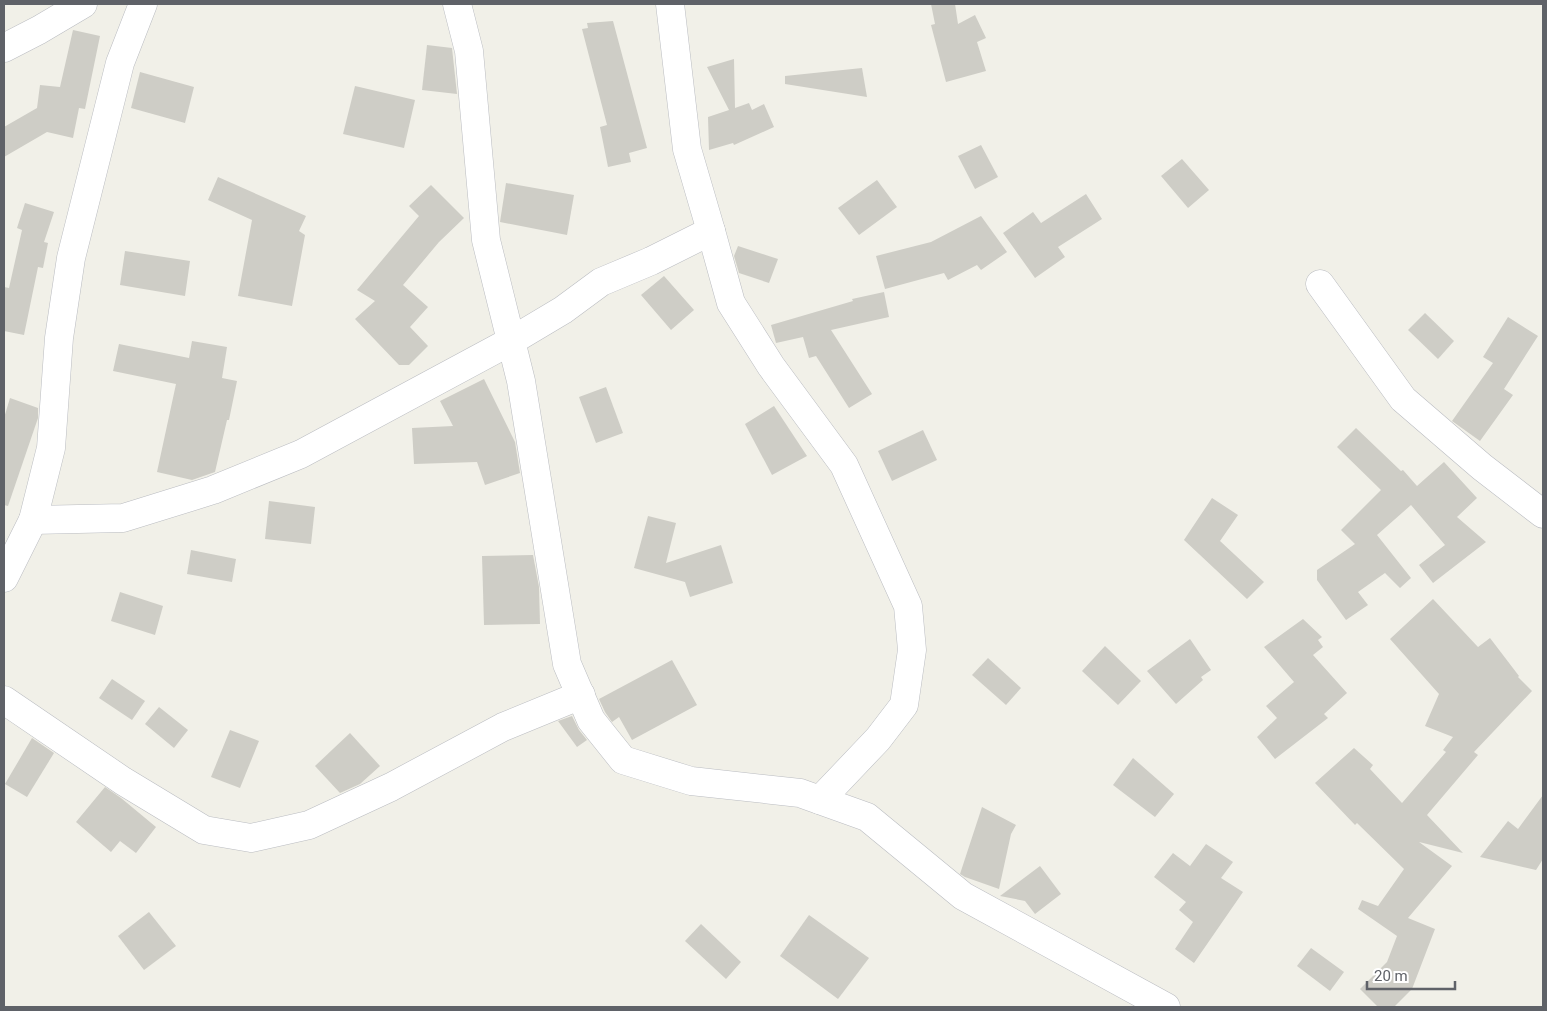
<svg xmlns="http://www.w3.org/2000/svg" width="1547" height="1011" viewBox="0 0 1547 1011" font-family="Roboto,sans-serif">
<rect width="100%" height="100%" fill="#f1f0e8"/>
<g fill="#cecdc6">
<path d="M931,4h24l3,20 17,-9 11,23 -9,4 9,29 -40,11 -15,-57 4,-1z"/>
<path d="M613,21l34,127 -18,5 2,9 -23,5 -8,-40 7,-2 -25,-96 6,-1 -1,-5z"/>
<path d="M73,30l27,6 -15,73 -6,-1 -6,30 -26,-6 -43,25v-30l33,-19 3,-23 20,2z"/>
<path d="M427,45l25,3 5,46 -35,-4z"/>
<path d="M734,59l1,49 14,-5 3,7 12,-6 10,23 -40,18 -1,-2 -24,7 -1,-33 21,-7 -22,-43z"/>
<path d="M862,68l5,29 -82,-13v-8z"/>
<path d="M140,72l54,15 -9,36 -54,-15z"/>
<path d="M355,86l60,14 -11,48 -61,-14z"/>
<path d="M981,145l17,32 -23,12 -17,-33z"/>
<path d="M1182,159l27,31 -21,18 -27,-32z"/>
<path d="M218,177l88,39 -7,15 6,4 -13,71 -54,-10 14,-76 -44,-20z"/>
<path d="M877,180l20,27 -38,28 -21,-27z"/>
<path d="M506,183l68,12 -7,40 -67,-13z"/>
<path d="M431,185l33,33 -25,24 -36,43 25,22 -18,20 18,19 -19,19h-10l-44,-46 20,-18 -18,-11 62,-74 -10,-10z"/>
<path d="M1086,194l16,25 -44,28 7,10 -30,21 -32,-45 30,-21 8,11z"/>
<path d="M25,203l29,9 -10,30 4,1 -5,25 -5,-1 -14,68 -20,-4v-44l5,1 13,-58 -5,-2z"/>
<path d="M981,216l26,36 -26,18 -4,-5 -29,15 -4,-7 -59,16 -9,-33 55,-14z"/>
<path d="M738,246l40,13 -9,24 -30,-10 -5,-17z"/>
<path d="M125,251l65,10 -5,35 -65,-11z"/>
<path d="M664,276l30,34 -23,20 -30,-35z"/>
<path d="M884,292l5,25 -58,13 41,64 -23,14 -33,-52 -7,2 -6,-21 -27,6 -5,-18 82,-24 -1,-2z"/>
<path d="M1425,313l29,28 -16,18 -30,-29z"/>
<path d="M1508,317l30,19 -34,53 9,6 -33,46 -28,-20 41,-58 -10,-6z"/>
<path d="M192,341l35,6 -5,31 15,3 -8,39h-2l-12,52 -23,8 -35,-8 19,-88 -63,-13 6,-27 70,14z"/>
<path d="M484,379l31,63 5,31 -35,12 -8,-23 -63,2 -2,-36 41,-2 -13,-25z"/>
<path d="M606,387l17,46 -27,10 -17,-46z"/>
<path d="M10,398l28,10v10l-30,88 -4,-1v-87z"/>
<path d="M774,406l33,50 -35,19 -27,-51z"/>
<path d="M1356,428l45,43 2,-1 14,16 27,-24 33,36 -20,19 29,25 -53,41 -14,-18 26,-20 -34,-40 -34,30 34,43 -11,10 -15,-15 -27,19 10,13 -22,15 -29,-40v-10l38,-26 -14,-14 40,-40 -44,-43z"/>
<path d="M923,430l14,30 -45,21 -14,-30z"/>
<path d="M1212,498l26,17 -18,26 44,41 -17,17 -63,-59z"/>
<path d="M269,501l46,6 -4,37 -46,-5z"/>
<path d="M648,516l28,7 -10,40 55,-18 12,38 -43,14 -5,-15 -51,-14z"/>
<path d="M191,550l45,9 -4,23 -45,-8z"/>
<path d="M533,555l6,32 1,37 -56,1 -2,-69z"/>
<path d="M120,592l43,14 -8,29 -44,-14z"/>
<path d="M1433,599l45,48 12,-9 29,38 -1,1 14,14 -58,61 4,3 -51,60 36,38 -44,-11 33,24 -44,52 27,11 -23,60 -18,18h-16l-18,-18 27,-27 10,-26 -39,-27 4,-9 16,6 26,-37 -47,-46 -2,2 -40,-42 39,-35 19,17 -3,4 32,34 44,-51 -3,-2 10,-13 -28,-11 14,-32 -49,-55z"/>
<path d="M1303,619l19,18 -4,3 5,7 -10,8 34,38 -23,21 4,4 -53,41 -18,-22 20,-19 -11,-12 28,-24 -30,-35z"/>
<path d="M1190,639l21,31 -10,7 2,3 -27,24 -29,-33z"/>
<path d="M1105,646l36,35 -23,24 -36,-34z"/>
<path d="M988,658l33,30 -15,17 -34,-30z"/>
<path d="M672,660l25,45 -65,35 -13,-23 -7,5 -7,-10 -6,-13z"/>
<path d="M112,679l33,22 -13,19 -33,-22z"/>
<path d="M159,707l29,23 -14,18 -29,-24z"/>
<path d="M572,716l7,14 8,10 -10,7 -19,-26z"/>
<path d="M230,730l29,11 -19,47 -29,-11z"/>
<path d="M350,733l30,33 -20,18 -20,9 -25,-27z"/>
<path d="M32,738l22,15 -27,44 -22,-13z"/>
<path d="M1133,758l41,36 -19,23 -42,-32z"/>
<path d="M105,787l16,11 35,29 -20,26 -16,-12 -9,11 -35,-30z"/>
<path d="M1543,795v64l-7,11 -56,-13 28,-36 10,8z"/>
<path d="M982,807l34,18 -5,9 -12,55 -34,-12 -5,-3z"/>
<path d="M1206,844l27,18 -12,16 22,14 -49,71 -19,-14 18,-27 -14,-12 7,-8 -32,-25 19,-24 17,13z"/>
<path d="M1040,866l21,28 -26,20 -10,-13 -25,-5z"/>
<path d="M149,912l27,34 -32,24 -26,-34z"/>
<path d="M809,915l60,43 -31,41 -58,-43z"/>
<path d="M701,924l40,38 -15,17 -41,-38z"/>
<path d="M1311,948l33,24 -14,19 -33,-25z"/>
</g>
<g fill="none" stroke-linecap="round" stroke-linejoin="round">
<g stroke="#babcc1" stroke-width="29">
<g id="minor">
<path d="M457,4l12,47 17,189 35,141 46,283 24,56 32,40 68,21 109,12 67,24 96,79 203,111"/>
<path d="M670,4l17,145 24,82 20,72 40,63 73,99 64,141 4,44 -8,55 -26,34 -58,61"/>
<path d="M4,48l35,-18 44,-26"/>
<path d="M1320,284l83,115 79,68 61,47"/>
<path d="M33,520l90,-2 90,-28 88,-36 210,-113 52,-31 38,-28 50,-21 60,-30"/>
<path d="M4,578l29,-58 18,-72 8,-110 12,-80 49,-195 23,-59"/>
<path d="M4,700l119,81 81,49 47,8 58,-13 82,-38 112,-60 78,-32"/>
</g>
</g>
<use href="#minor" stroke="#fff" stroke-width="28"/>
</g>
<rect width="1547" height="1011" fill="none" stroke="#5f6268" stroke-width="10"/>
<path d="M1367 981v8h88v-8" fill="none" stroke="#5f6268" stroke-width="2.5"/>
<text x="1374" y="981" font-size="15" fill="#5f6268" stroke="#ffffff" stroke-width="4" paint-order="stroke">20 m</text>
</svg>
